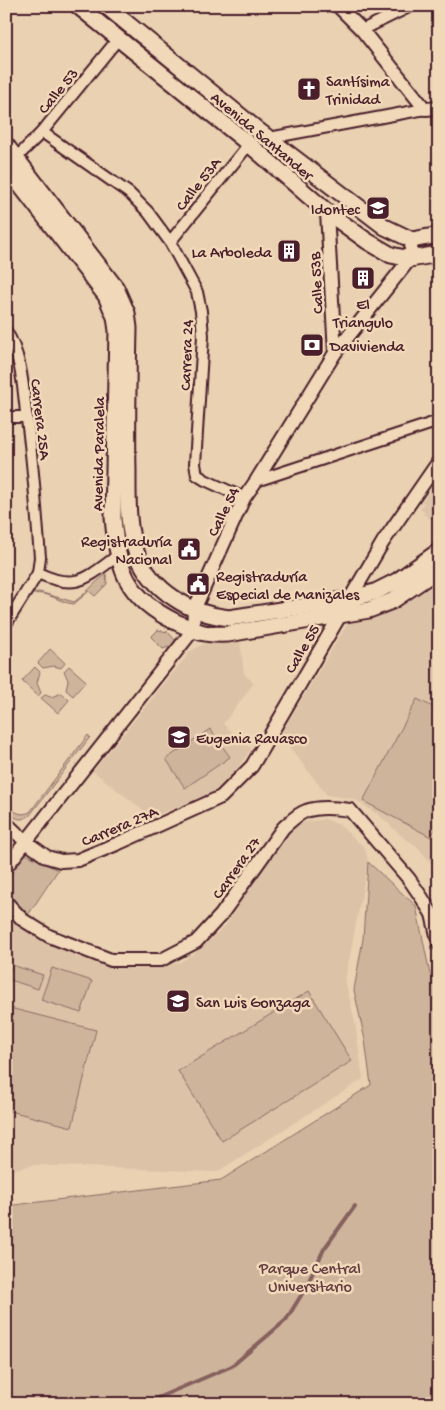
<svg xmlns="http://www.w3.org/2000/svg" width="445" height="1410" viewBox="0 0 445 1410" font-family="'Gochi Hand',sans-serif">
<rect width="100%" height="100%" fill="#e9d1b2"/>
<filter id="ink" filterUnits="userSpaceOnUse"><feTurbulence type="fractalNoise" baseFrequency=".02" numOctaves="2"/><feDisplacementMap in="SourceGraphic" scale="10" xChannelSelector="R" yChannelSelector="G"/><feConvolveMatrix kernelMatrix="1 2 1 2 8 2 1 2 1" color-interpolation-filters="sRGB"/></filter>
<g filter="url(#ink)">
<g fill="#dcc2a7">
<path d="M439,489v31l-2,3 -14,-9 2,-2 -5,-3 4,-6 -2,-1 8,-12 5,4z"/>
<path d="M439,578v298l-5,-9 -17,-21 -13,-8 -24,-22 -26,-17 -27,-4 -47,-60 68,-112 25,-7z"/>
<path d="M240,640l4,34 10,9 -31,41 28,25 -22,31 -21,15 -56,22 -59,-46 98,-120 16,-9z"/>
<path d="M326,819l13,6 26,23 3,14 -23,118 10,42 8,57 -146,93 -184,-7 -27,6v-262l37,29 34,19 27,9 29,3 26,-2 22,-5 17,-11 28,-26 32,-52 28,-40 13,-10z"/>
</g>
<g fill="#cfb49c" stroke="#8c6a64">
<path d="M106,574l1,10 -12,12 -6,-5 -15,13c-14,-1 -26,-13 -41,-10l-6,7 4,-8 8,-1 35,10c12,-8 20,-19 32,-28z"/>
<path d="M158,630l10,2 7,8v5l-12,4 -12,-12z"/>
<path d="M50,649l15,14 -4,5 -7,-2 -11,2 -5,-5z"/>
<path d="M69,666l17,15 -13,15 -7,-6 2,-10 -4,-9z"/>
<path d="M35,667l5,5 -3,11 4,10 -3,3 -16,-15z"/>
<path d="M62,693l7,7 -11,13 -17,-15 4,-3 6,2z"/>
<path d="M417,699l22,11v112l-8,15 -68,-36z"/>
<path d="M210,729l20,28 -45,31 -19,-29z"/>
<path d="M88,735l2,2 -60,78c-11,8 -15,3 -24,-6v-5c7,7 14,13 24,8z"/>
<path d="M24,853l34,17 -30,45c-28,-27 -27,-29 -4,-62z"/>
<path d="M368,862l48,44 14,68 9,16v414h-433v-198l215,-26 150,-95 -6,-45 -11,-50 9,-51z"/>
<path d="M12,965l31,10 -5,14 -31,-10z"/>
<path d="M52,968l40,13 -11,32 -40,-13z"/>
<path d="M309,991l43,70 -130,80 -44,-70z"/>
<path d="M6,1007l90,23 -24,97 -66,-17z"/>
</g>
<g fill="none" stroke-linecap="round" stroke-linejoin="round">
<path stroke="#85605d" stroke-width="4" d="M143,1404l89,-38 54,-46 19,-31 19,-40 31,-43"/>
<g stroke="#4a1f2b" stroke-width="14">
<g id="minor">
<path d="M362,30l49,-24"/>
<path d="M42,132l87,61 19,19 22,30 27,50 4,19 2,25 -8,128 2,11 8,5 39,18"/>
<path d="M269,138l156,-29"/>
<path d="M17,157l25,-25 76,-93"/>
<path d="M170,242l79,-98"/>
<path d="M6,331c15,23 17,54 20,81 7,48 10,97 14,145l-2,16 -32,51"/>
<path d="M6,417h21"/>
<path d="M256,481l183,-60"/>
<path d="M38,573c38,18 48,6 79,-17"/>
</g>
</g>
<g stroke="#4a1f2b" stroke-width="16">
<g id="tertiary">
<path d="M338,6l24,24 63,79 14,-1"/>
<path d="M327,212l8,141"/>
<path d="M6,823l20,19 21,15 14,4 17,-1 41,-17 102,-46 31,-31 131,-224 56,-81"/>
<path d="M6,867l187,-237 1,-20 50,-112 12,-17 79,-128 75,-94 2,-19"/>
<path d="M6,902l17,18 26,16 62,24h50l35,-18 25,-27 62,-87c7,-6 14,-14 23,-17 13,-5 31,-3 44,-1l59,69 13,19 10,16 7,30"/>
</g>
</g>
<g stroke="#4a1f2b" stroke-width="19">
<g id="primary">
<path d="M78,6l171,138 78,68 40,29 24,14 19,4 29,-5"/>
<path d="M106,6l153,125 126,96 27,13 27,-5"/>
<path d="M6,145l110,143 11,25 2,15c-1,48 -2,96 -1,144 0,25 -1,59 9,82 15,37 54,60 92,64l121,-19 25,-7 22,-11 42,-30"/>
<path d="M6,167l100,129 9,21 2,14 -4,186c4,52 14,82 63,105 22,10 27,13 52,12l141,-24 23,-9 47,-32"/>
</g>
</g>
<use href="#minor" stroke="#f0d8b8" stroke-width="10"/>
<use href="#tertiary" stroke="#f0d8b8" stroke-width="12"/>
<use href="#primary" stroke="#f0d8b8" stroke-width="15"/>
</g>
</g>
<defs>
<g id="church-square" transform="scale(1.25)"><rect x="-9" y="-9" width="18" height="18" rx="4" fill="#4a1f2b" stroke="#f0d8b8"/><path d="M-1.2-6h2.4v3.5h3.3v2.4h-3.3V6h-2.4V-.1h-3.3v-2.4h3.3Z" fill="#fff"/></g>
<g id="university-square" transform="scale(1.25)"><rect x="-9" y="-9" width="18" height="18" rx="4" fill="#4a1f2b" stroke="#f0d8b8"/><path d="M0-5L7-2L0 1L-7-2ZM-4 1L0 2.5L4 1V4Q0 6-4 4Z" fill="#fff"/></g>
<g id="building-square" transform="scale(1.25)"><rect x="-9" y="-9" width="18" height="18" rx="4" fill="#4a1f2b" stroke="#f0d8b8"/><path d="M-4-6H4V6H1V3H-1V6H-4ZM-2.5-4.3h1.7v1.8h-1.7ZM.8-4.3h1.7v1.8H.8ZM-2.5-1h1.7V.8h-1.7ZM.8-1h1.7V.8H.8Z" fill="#fff"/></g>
<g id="bank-square" transform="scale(1.25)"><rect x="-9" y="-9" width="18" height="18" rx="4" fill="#4a1f2b" stroke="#f0d8b8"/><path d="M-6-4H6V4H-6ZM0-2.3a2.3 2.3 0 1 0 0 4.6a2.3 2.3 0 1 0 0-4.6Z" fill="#fff"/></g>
<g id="civic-square" transform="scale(1.25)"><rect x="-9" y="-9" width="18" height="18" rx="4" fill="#4a1f2b" stroke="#f0d8b8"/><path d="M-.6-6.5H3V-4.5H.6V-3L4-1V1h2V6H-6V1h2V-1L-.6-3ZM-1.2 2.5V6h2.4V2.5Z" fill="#fff"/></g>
<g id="school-square" transform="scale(1.25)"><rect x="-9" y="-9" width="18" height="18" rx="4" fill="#4a1f2b" stroke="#f0d8b8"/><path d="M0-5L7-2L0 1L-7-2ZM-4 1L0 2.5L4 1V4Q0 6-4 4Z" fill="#fff"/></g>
</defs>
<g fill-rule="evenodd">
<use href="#church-square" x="309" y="89"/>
<use href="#university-square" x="378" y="208"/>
<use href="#building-square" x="289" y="251"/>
<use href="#building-square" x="363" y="278"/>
<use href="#bank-square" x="312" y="345"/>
<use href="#civic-square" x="189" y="549"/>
<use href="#civic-square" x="198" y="584"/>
<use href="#school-square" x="179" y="737"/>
<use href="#school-square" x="178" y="1001"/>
</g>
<g text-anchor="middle" stroke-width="5" stroke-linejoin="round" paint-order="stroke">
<g font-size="16" fill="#4a1f2b" stroke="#f0d8b8" text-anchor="start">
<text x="326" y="86">Santísima<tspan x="326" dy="18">Trinidad</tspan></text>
<text x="360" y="214" text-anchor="end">Idontec</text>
<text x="272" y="257" text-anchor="end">La Arboleda</text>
<text x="363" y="309" text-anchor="middle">El<tspan x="363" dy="18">Triangulo</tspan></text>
<text x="330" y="351">Davivienda</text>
<text x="172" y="546" text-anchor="end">Registraduría<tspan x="172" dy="18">Nacional</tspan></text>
<text x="216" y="581">Registraduría<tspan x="216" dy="18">Especial de Manizales</tspan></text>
<text x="196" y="743">Eugenia Ravasco</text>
<text x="196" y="1007">San Luis Gonzaga</text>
</g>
<g font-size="16" fill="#4a1f2b" stroke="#f0d8b8">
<text transform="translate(57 90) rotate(-51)" y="6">Calle 53</text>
<text transform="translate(263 135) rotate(40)" y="6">Avenida Santander</text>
<text transform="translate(197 183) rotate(-52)" y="6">Calle 53A</text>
<text transform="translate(315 283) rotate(-93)" y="6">Calle 53B</text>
<text transform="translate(185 355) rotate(-88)" y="6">Carrera 24</text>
<text transform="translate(42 419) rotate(83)" y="6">Carrera 25A</text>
<text transform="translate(97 454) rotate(-89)" y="6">Avenida Paralela</text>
<text transform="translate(222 511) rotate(-64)" y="6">Calle 54</text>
<text transform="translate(301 648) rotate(-60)" y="6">Calle 55</text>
<text transform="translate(119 825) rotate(-23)" y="6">Carrera 27A</text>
<text transform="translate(235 867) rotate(-55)" y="6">Carrera 27</text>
</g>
<g font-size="16" fill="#653d42" stroke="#f0d8b8">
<text x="310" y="1273">Parque Central<tspan x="310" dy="18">Universitario</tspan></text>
</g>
</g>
<rect width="445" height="1410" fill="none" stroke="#f0d8b8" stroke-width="25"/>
<rect x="12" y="12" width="420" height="1385" fill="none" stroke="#4a1f2b" stroke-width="2" filter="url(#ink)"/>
</svg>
